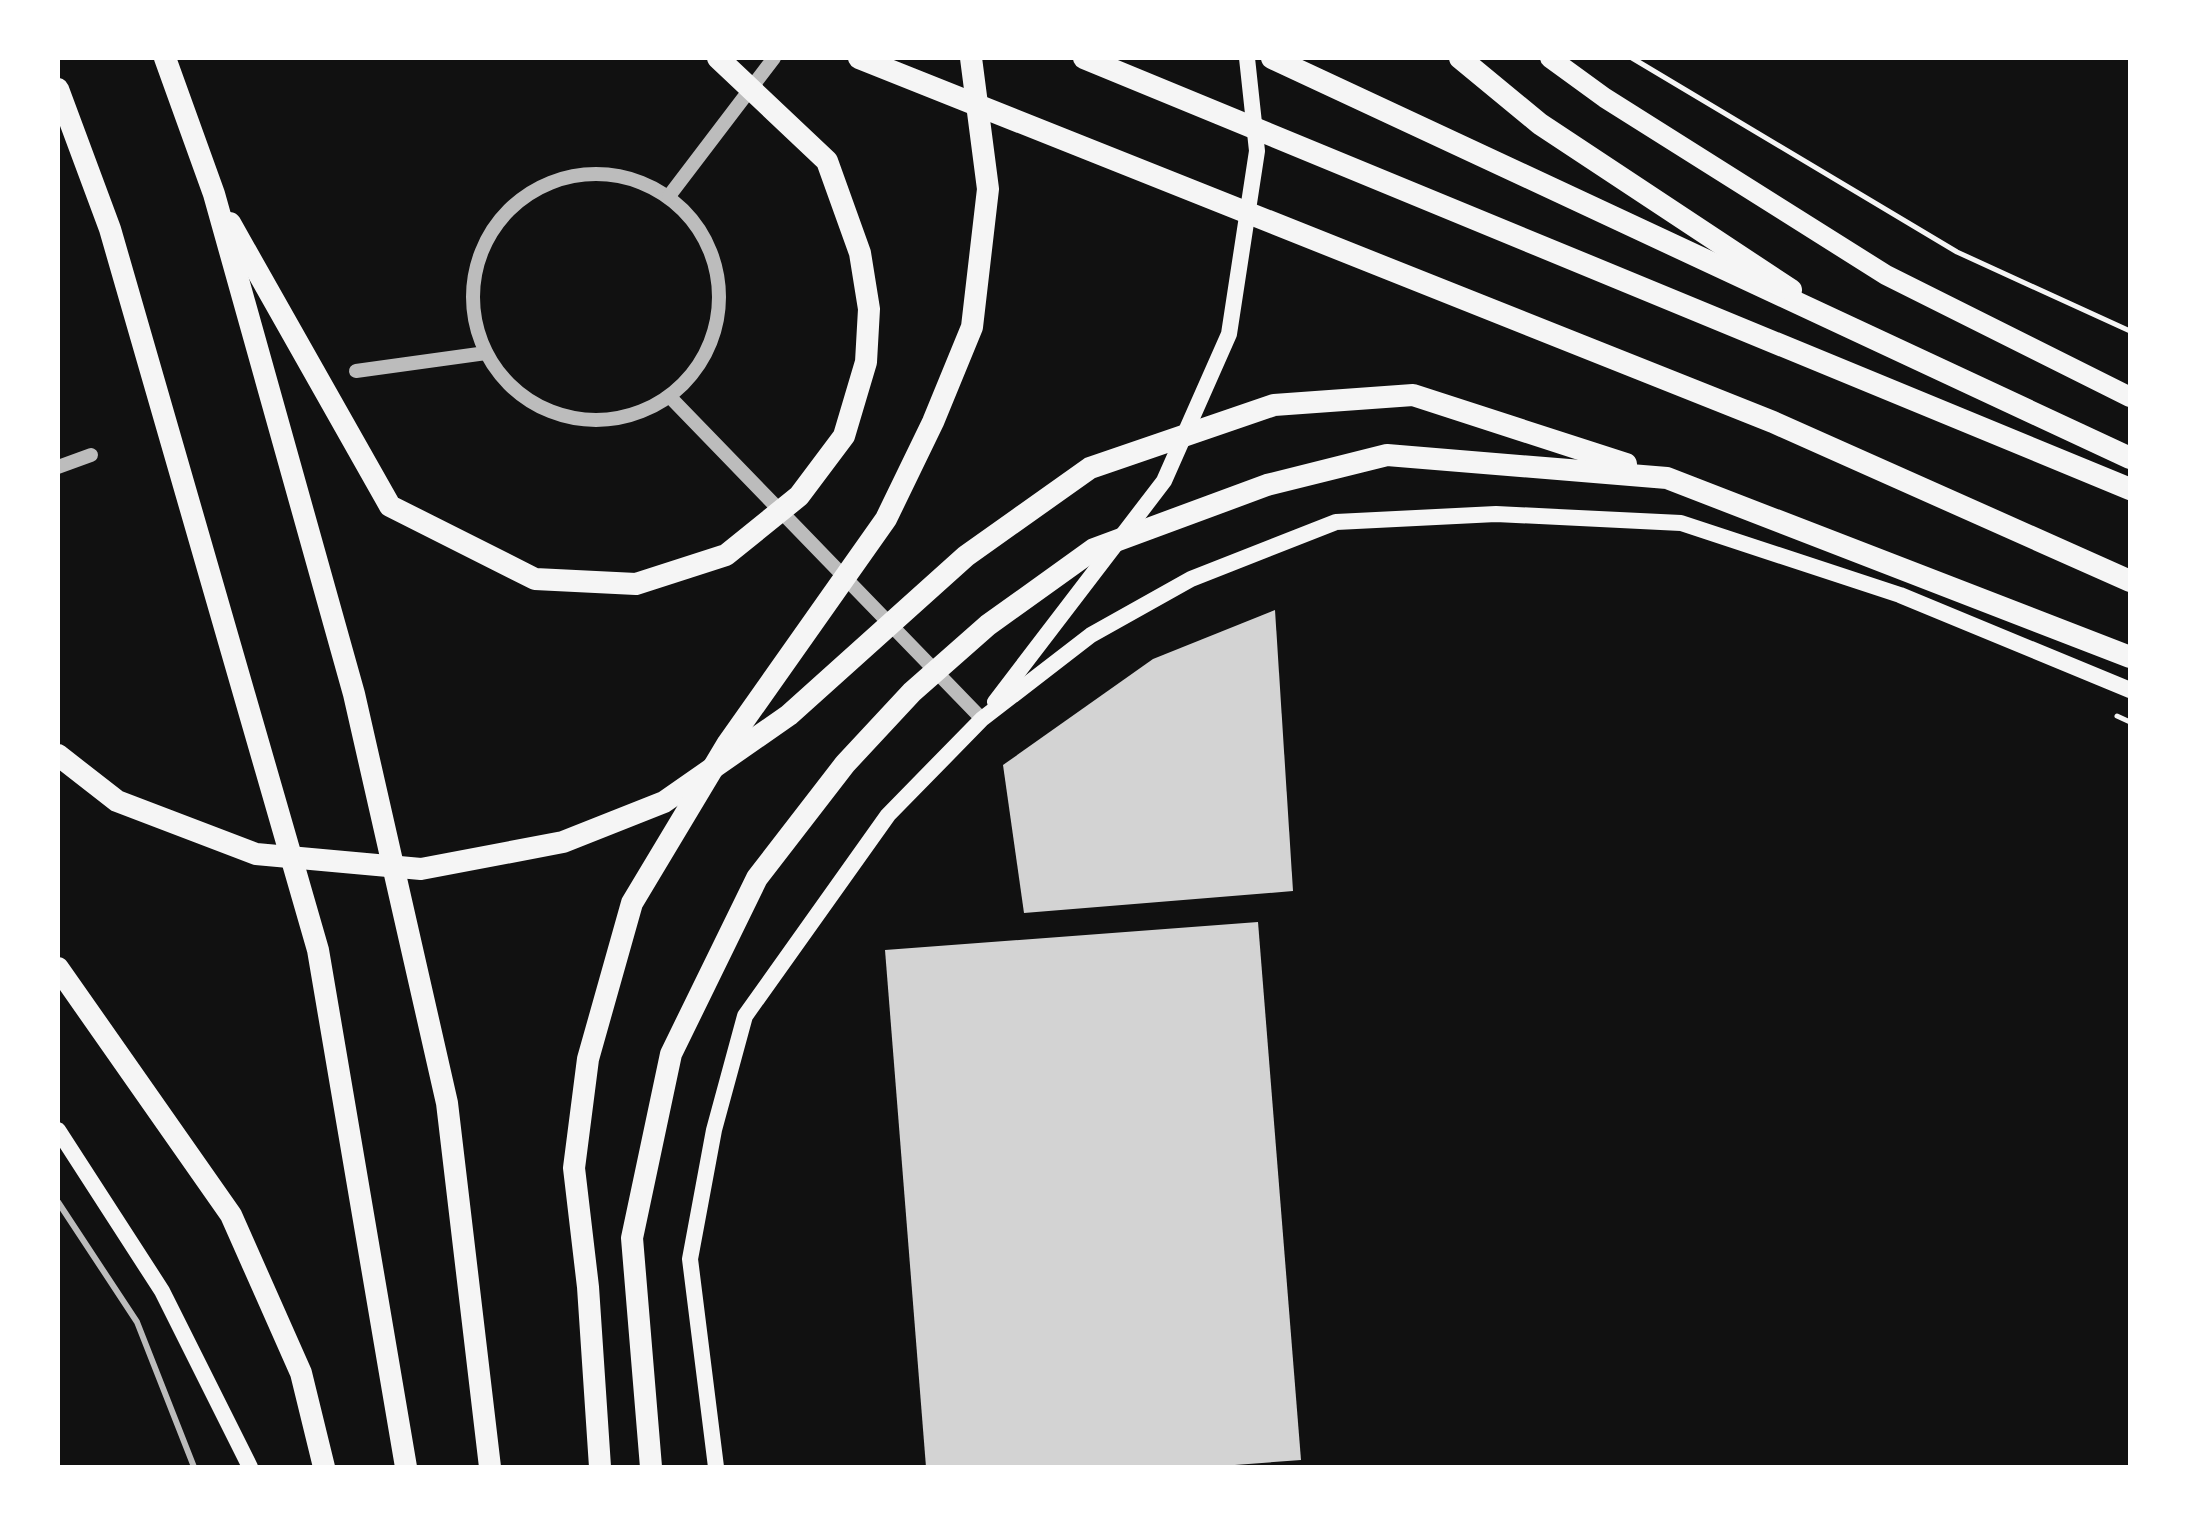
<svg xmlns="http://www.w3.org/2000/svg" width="2188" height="1525" viewBox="0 0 2188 1525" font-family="Helvetica,sans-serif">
<rect width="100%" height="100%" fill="#111"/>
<g fill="#d3d3d3">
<path d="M1275,610l18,281 -269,22 -21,-148 150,-106z"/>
<path d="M1258,922l43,538 -93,7h-282l-41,-517z"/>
</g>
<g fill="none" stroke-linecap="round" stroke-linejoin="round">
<g stroke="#f5f5f5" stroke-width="5">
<path d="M1632,58l325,194 173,79"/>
<path d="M2117,716l13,6"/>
</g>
<path stroke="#bcbcbc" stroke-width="6" d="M58,1202l79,120 57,145"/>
<g stroke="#bcbcbc" stroke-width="14">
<circle cx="596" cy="297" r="123"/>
<path d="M669,196l105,-138"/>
<path d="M356,371l130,-18"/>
<path d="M670,397l312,322"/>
<path d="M58,467l33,-12"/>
</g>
<g stroke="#f5f5f5" stroke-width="16">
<path d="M995,702l169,-221 65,-147 28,-183 -10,-93"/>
<path d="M58,1130l104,161 88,176"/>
<path d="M716,1467l-26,-208 24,-129 31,-114 143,-201 94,-96 109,-84 100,-56 145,-57 160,-8 185,9 219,72 230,95"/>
</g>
<path stroke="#f5f5f5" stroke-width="20" d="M1550,58l55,40 281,177 244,122"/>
<g stroke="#f5f5f5" stroke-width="22">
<path d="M165,58l49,136 140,500 93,409 43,364"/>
<path d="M859,58l914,364 357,159"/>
<path d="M1084,58l1046,431"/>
<path d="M1272,58l858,400"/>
<path d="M1460,58l80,66 251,166"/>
<path d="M58,89l52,140 208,721 88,517"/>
<path d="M230,223l160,283 145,73 101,5 90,-29 73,-59 45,-60 22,-74 3,-53 -9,-56 -33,-92 -109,-103"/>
<path d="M58,755l59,46 139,53 165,15 142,-27 101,-40 125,-87 177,-159 124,-88 184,-63 139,-10 213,69"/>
<path d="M58,968l173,247 70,158 23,94"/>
<path d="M600,1467l-12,-180 -14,-119 14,-109 44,-156 96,-160 158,-224 47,-97 39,-95 16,-138 -17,-131"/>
<path d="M651,1467l-19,-229 39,-184 86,-176 88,-114 67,-72 76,-67 106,-76 173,-64 120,-30 280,23 463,179"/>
</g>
</g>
<rect width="2188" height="1525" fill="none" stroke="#ffffff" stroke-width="120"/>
</svg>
